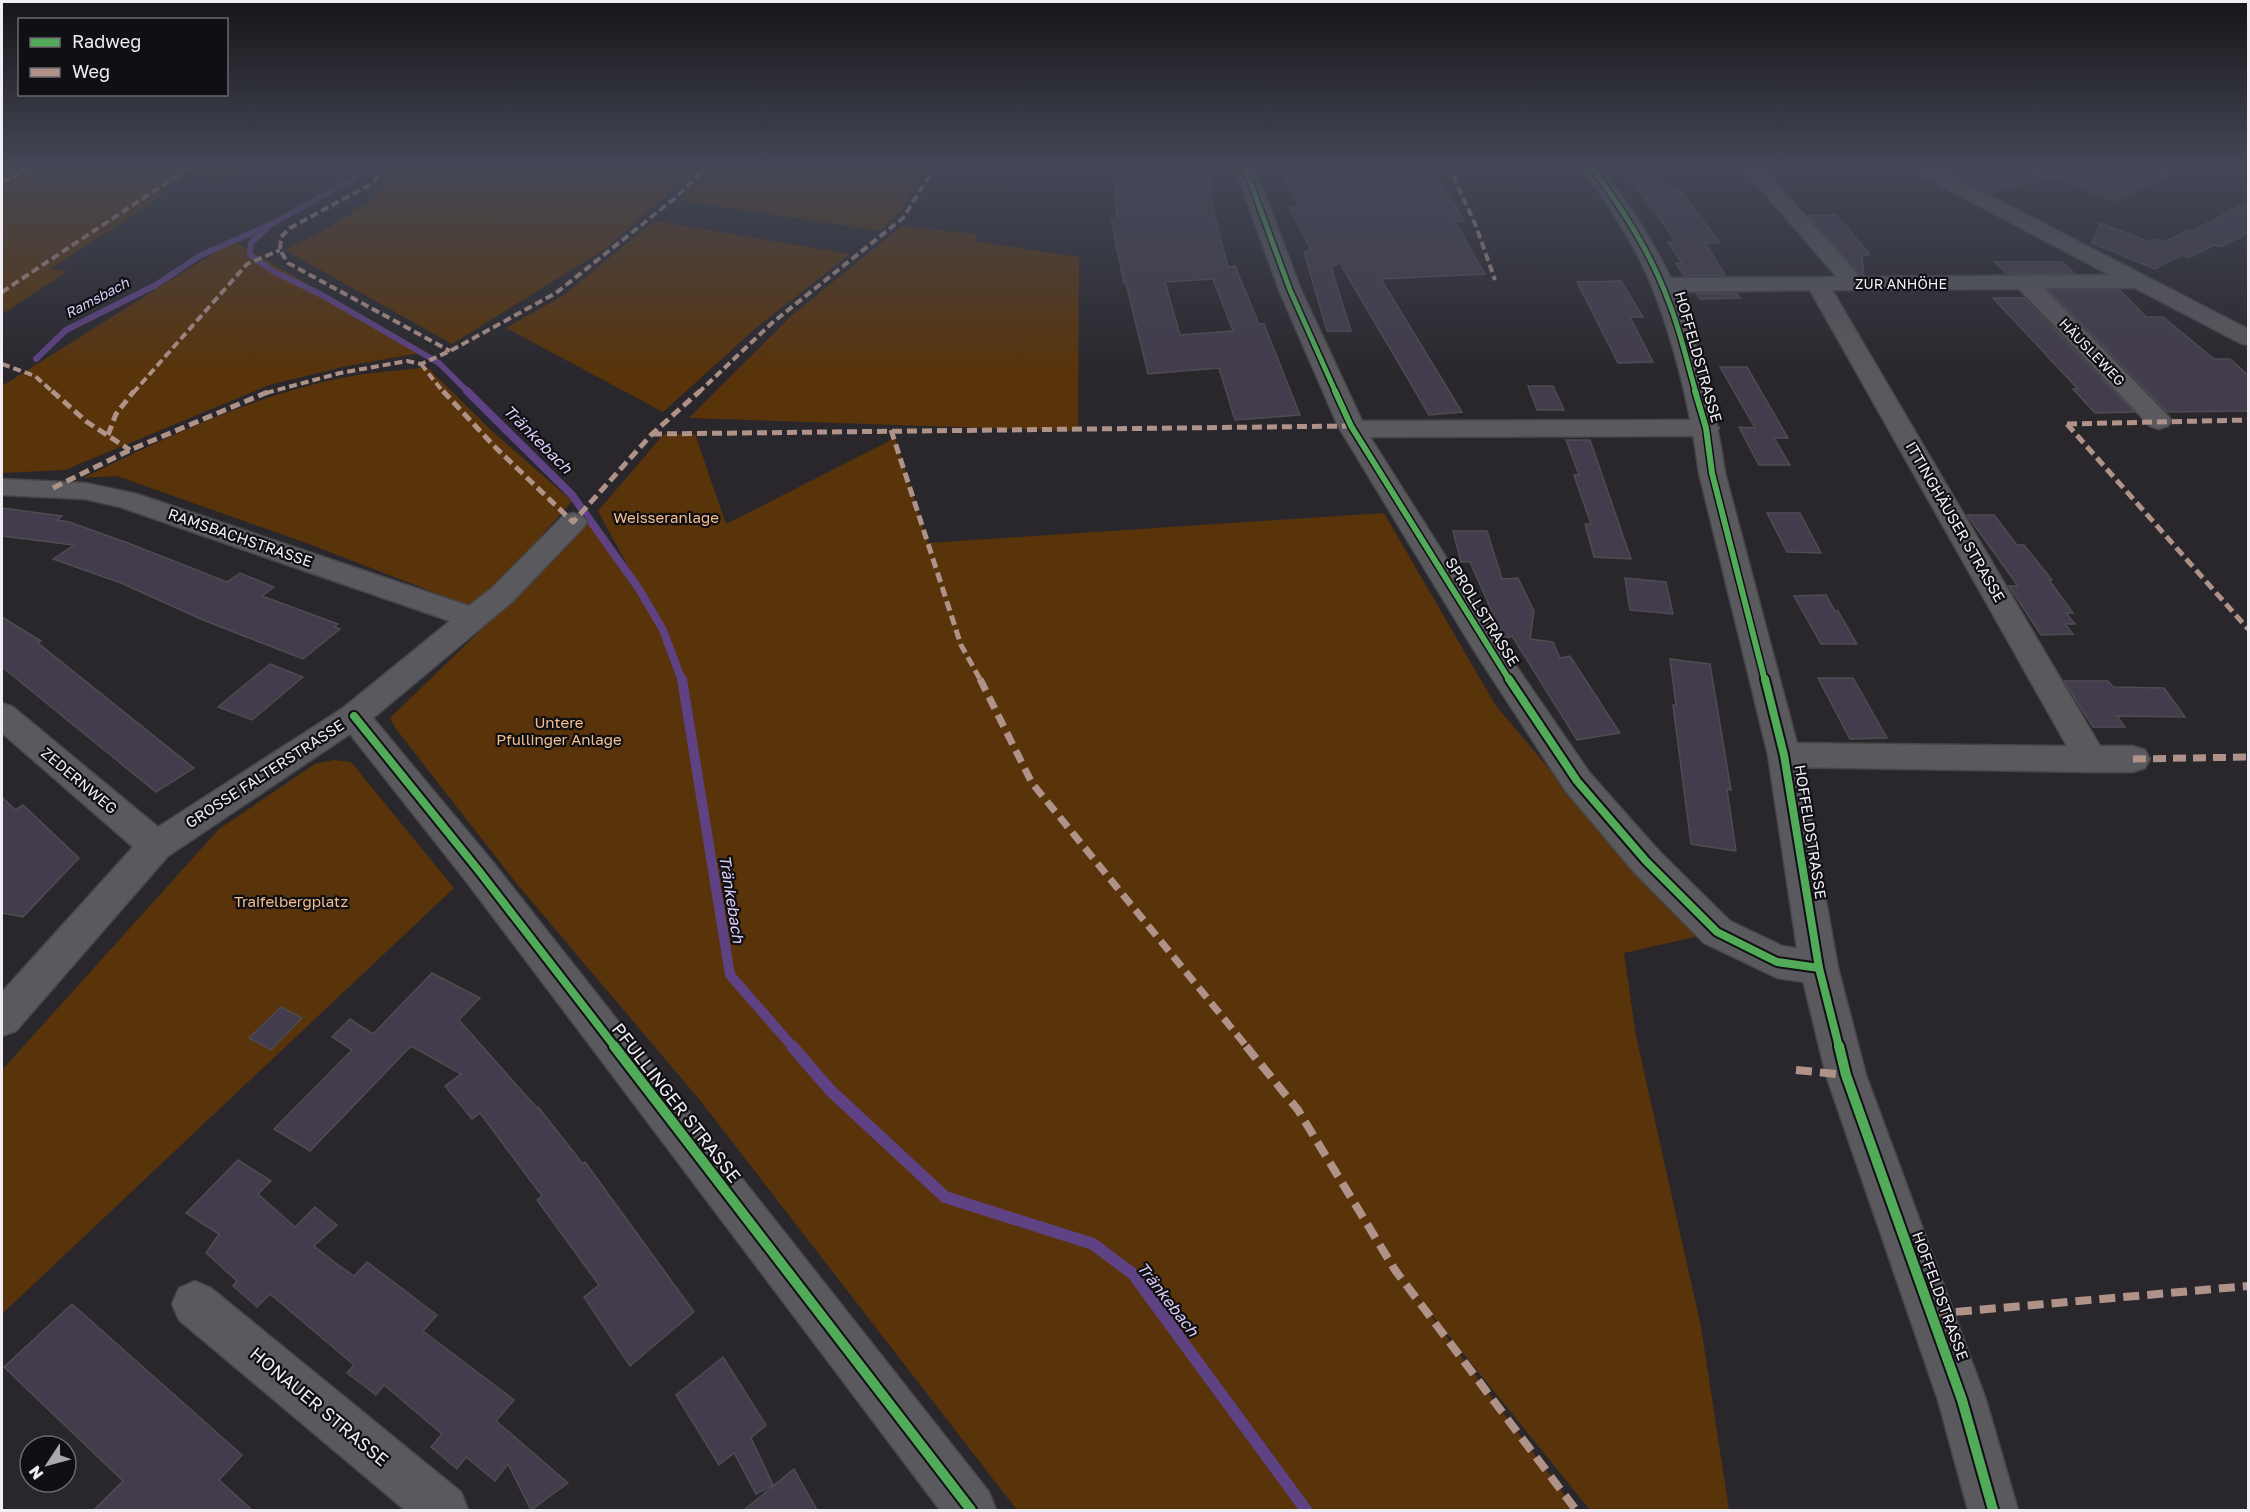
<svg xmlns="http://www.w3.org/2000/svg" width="2250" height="1512" viewBox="0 0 2250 1512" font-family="'Golos Text',sans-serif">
<rect width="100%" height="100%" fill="#29272c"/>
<g fill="#593309">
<path d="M58,165h185l-23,13 -33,-4 -38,31 -99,64 18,2 -66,43v-119z"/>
<path d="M393,165h308l-99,86 -150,93 -167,-94 38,-19 50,-32z"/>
<path d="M716,165h209l-23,45 -22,21 -201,-31z"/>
<path d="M654,221l196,33 -94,74 -93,84 -157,-84 58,-33z"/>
<path d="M902,226l76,8 -4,7 105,16 -1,174 -389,-13 102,-102z"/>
<path d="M233,241l193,111 -79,14 -78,19 -204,85 -63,3v-87z"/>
<path d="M427,367l66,65 79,69 -95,108 -168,-65 -192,-68 -34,2c82,-40 168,-82 258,-100 28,-6 58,-7 86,-11z"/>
<path d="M664,434h31l31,90 169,-86 33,105 456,-30 112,193 83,98 138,128 -93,21 12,83 65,291 28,183h-139l-179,-221 165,221h-559l-318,-411 -182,-215 -121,-155 -6,-11 125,-121 72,-82 41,58 3,-1 -33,-61z"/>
<path d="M334,760l17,2 103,126 -452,426v-244l217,-241 96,-65z"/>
</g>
<path fill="#663c0a" d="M2,165h56l-56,30z"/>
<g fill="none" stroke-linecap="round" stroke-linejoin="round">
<g stroke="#5e4284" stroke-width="6">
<path d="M270,225l-19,18 -1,12 23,16 49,24 117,68 30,30"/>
<path d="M36,359l30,-29 90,-45 45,-30 69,-30 83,-46 6,-9 -4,-5"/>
</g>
<path stroke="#5e4284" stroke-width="8" d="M467,391l105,104 67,94 24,41 19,51"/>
<path stroke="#5e4284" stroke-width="10" d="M682,679l48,296 63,72"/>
<path stroke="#5e4284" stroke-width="12" d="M792,1046l38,44 115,107 148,47 40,30 173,236"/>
</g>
<g fill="#433c4c" stroke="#4d4c51" stroke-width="1.5" fill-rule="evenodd">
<path d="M1171,165h37l4,19 -2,13 18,70 7,-1 24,58h5l36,91 -65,5 -16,-52 -71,6 -22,-91h-2l-13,-64h6l-3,-50zM1213,279l20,52 -53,4 -15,-53z"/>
<path d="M1431,165l33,56 -9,1 30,52 -104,5 81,133 -33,3 -89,-152 -9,4 20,64h-24l-23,-79 7,-2 -21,-42 10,-1 -19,-36z"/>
<path d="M1621,165h28l21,23h8l42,55h-15l20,32 -41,1 -8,-13h6l-14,-21h8z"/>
<path d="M1935,165h256l-76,36 -62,-24 -64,16z"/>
<path d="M2248,201v32l-27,14 -7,-2 -25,13 -7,-3 -27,14 -63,-26 8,-20 50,19 7,-3 7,3 25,-12 4,1z"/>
<path d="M1836,215l34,39 -8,2 2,19h-3l-53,-59z"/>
<path d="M1995,262h67l12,11 -67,1z"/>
<path d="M1621,281l22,36h-13l23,45 -35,1 -41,-81z"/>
<path d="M2049,290h71l26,27h17l51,42h16l18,16v36l-81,1z"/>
<path d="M1737,293l3,5 -40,1 -4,-5z"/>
<path d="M1993,298h31l110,114 -39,1 -22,-24h5z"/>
<path d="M1720,367h27l41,71h-14l16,27h-31l-20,-38 16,1z"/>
<path d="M1528,386h25l11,24h-27z"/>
<path d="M1566,440h24l41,119 -37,-2 -9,-33h6l-17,-49h5z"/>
<path d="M2,508l60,8 -5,4 12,2 59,21 99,39 13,-9 34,14 -12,9 76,28 -4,3 6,2 -37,30 -100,-39 -82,-37 -68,-24 21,-14 -72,-9z"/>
<path d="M1767,513h33l21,40 -34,-1z"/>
<path d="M1967,515h27l23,30h7l28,35h-3l24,33h-7l9,11h-10l8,10 -32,1 -32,-49h9z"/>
<path d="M1453,531h34l15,48 16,-1 16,33 -4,28 23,3 7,16 10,-2 50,77 -43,7 -65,-104 -8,3 -34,-77h-9z"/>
<path d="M1625,578l41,4 7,32 -43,-4z"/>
<path d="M1826,595l9,16h3l19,33h-36l-27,-48z"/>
<path d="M2,617l39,24 -3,2 156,125 -38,24 -154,-125z"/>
<path d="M1670,659l40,5 21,126 -4,-1 9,62 -45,-7 -18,-139h3z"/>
<path d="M270,664l33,13 -51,43 -34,-13z"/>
<path d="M1818,678h35l34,60 -37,1z"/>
<path d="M2064,681h44l5,6 51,1 21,29 -68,-1 8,11h-32z"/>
<path d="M2,797l13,13 8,-5 56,53 -56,59 -21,-4z"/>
<path d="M432,973l48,25 -21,22 78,88 1,-1 45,57 2,-2 109,150 -64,54 -46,-69 15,-12 -62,-85 5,-4 -62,-83 -8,6 -27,-33 16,-12 -50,-28 -101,105 -36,-22 78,-79 -20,-13 18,-18 23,15z"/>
<path d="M281,1007l21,11 -31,32 -22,-12z"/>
<path d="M238,1160l33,21 -13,13 37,33 20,-20 22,18 -23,21 23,18 17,12 13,-14 70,53 -14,16 91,69 -18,21 72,62 -37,27 -23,-46 -13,17 -29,-24 -9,12 -26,-22 11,-13 -58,-49 -8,10 -29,-22 7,-8 -84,-71 -13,13 -24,-21 4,-5 -31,-28 13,-19 -33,-21z"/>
<path d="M72,1304l170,151 -23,25 33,30h-158l29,-29 -119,-114z"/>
<path d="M723,1357l43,68 -15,13 22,47 -17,9 -22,-41 -15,12 -43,-70z"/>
<path d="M794,1469l23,41h-73z"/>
</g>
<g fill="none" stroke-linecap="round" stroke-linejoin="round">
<g stroke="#464549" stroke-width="3">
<g id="street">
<path d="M1234,165h20l47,125 61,131 344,-1 9,3 4,5 -4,5 -9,3 -336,1 127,201 92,134 70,79 71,70 52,25 37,6 13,4 6,12 -6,12 -13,4 -42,-6 -73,-35 -71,-72 -68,-81 -90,-138 -137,-226 -59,-136z"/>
<path d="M1740,165h20l100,112 250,-2 -201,-106 -3,-4h24l318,164v16l-8,-2 -105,-55h-91l124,128 4,5 -4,5 -9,3 -9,-3 -131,-137 -187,1 268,456h33l12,4 5,9 -5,9 -12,4h-42l-307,-5 -12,-3 -4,-9 4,-9 12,-3 283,3 -257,-456 -147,2 -8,-2 -3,-5 3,-5 8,-2 174,-1z"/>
<path d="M2,479l83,4 52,11 332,112 23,-18 71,-72 10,-3 10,3 4,6 -4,6 -71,74 -139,116 119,143 497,631 7,18h-56l-474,-629 -116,-147 -182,122 -152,175 -14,5v-44l131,-145 -131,-114v-30l11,4 145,120 185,-119 107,-87 -330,-114 -35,-8 -83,-4z"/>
<path d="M195,1281l16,7 250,204 7,18h-63l-226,-190 -7,-16 7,-16z"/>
</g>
</g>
<g stroke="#464549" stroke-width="3">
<path id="secondary" d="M1580,165h20c22,30 43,60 60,92 32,59 56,150 65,216l75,282 38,213 28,107 120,325 32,110h-50l-30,-110 -112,-325 -26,-107 -32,-213 -69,-282c-8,-65 -30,-156 -60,-215 -17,-33 -38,-63 -59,-93z"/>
</g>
<use href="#street" fill="#5a595d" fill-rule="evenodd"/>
<use href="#secondary" fill="#5a595d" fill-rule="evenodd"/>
<g stroke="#af9288" stroke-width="4" stroke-dasharray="8 4" stroke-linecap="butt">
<path d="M384,165l-11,18 -83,45 -9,9 -1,13 8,13 162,88"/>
<path d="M1448,165l28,61 19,54"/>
<path d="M2,182l34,-17"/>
<path d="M2,292l191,-127"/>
<path d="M2,364l33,12 19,17"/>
<path d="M421,364l23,29"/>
<path d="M133,393l114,-129 33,-14"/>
<path d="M266,393l74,-20 67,-12 14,3 29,-13 106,-58 118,-94 35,-34"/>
<path d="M698,393l74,-70 131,-105 33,-53"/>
</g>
<g stroke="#af9288" stroke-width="5" stroke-dasharray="10 5" stroke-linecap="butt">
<path d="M52,391l35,31 43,28"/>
<path d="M443,391l51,55 79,76 79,-88 48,-43"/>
<path d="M2067,424l181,205"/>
<path d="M2067,424l181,-4"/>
<path d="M891,430l70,215 20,36"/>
<path d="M652,434l699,-8"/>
<path d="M108,435l8,-21 18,-23"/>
<path d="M53,488l77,-38 140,-59"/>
</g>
<g stroke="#af9288" stroke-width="7" stroke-dasharray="13 7" stroke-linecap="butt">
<path d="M980,679l52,104 215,264"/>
<path d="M2133,759l115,-2"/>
</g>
<g stroke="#af9288" stroke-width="8" stroke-dasharray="16 8" stroke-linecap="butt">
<path d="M1246,1046l52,64 97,160 181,240"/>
<path d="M1796,1070l50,5"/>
<path d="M1932,1314l316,-28"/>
</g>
<g stroke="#100f13" stroke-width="8">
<g id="cycleway-far3">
<path d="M1244,165l46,125 46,103"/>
<path d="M1590,165c31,42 60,86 78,135 12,29 19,62 28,93"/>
</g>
</g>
<g stroke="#100f13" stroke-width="9">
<g id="cycleway-far2">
<path d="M1335,391l16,35 159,255"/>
<path d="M1695,391l11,37 6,45 53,208"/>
</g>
</g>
<g stroke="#100f13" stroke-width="12">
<g id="cycleway-far1">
<path d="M1509,679l68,102 69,80 71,71 60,30 42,6"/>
<path d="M1765,679l19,76 35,213 20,79"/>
<path d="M354,716l125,155 136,176"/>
</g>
</g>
<g stroke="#100f13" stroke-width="14">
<g id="cycleway">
<path d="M614,1046l357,464"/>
<path d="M1839,1046l7,29 116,325 31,110"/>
</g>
</g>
<use href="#cycleway-far3" stroke="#51ab58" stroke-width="5"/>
<use href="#cycleway-far2" stroke="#51ab58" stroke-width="6"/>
<use href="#cycleway-far1" stroke="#51ab58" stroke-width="8"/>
<use href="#cycleway" stroke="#51ab58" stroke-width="10"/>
</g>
<linearGradient id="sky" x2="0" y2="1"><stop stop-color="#171518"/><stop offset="0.44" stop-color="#434756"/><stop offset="1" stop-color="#434756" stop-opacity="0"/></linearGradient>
<rect width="2250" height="376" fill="url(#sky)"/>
<g text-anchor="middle" stroke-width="4.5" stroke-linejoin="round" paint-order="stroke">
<g font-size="14" fill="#f0eef4" stroke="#100f13">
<text x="1901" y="289">ZUR ANHÖHE</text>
<text transform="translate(2092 352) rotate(46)" y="5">HÄUSLEWEG</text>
</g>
<g font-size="14" font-style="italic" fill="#ddcff8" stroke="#100f13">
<text transform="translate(97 298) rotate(-28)" y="5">Ramsbach</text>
</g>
<g font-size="15" fill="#f0eef4" stroke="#100f13">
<text transform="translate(1698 357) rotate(74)" y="5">HOFFELDSTRASSE</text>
<text transform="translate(1955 522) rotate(60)" y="5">ITTINGHÄUSER STRASSE</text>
<text transform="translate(240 538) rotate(19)" y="5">RAMSBACHSTRASSE</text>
<text transform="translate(1482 612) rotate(58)" y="5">SPROLLSTRASSE</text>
<text transform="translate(265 774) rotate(-33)" y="5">GROSSE FALTERSTRASSE</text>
<text transform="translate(79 781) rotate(40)" y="5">ZEDERNWEG</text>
<text transform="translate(1810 832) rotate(81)" y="5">HOFFELDSTRASSE</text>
<text transform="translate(1940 1296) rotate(70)" y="5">HOFFELDSTRASSE</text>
</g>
<g font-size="15" fill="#f4be8f" stroke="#100f13">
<text x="666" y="523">Weisseranlage</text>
<text x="559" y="728">Untere<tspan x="559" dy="17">Pfullinger Anlage</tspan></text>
<text x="291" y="907">Traifelbergplatz</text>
</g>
<g font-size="16" font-style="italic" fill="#ddcff8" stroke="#100f13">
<text transform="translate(538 439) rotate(45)" y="6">Tränkebach</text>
<text transform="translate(732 899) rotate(81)" y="6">Tränkebach</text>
<text transform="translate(1168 1299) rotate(52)" y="6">Tränkebach</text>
</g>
<g font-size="18" fill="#f0eef4" stroke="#100f13">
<text transform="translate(676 1103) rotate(52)" y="6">PFULLINGER STRASSE</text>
<text transform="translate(319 1407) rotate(40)" y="6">HONAUER STRASSE</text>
</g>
</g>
<rect width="2250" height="1512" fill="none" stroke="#f0eef4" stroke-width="6"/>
<rect x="18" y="18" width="210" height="78" fill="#100f13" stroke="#6a686d" stroke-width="1.5"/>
<rect x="30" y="38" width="30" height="9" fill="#51ab58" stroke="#6a686d" stroke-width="1.5"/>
<text x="72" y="48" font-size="18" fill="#f0eef4">Radweg</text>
<rect x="30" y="68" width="30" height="9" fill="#af9288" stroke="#6a686d" stroke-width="1.5"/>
<text x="72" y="78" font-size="18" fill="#f0eef4">Weg</text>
<g transform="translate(48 1464) rotate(234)"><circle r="28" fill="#100f13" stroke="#6a686d" stroke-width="1.5"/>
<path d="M0-4.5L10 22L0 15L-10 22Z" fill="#aaa8ae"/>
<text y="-9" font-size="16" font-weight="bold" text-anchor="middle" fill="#f0eef4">N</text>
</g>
</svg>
